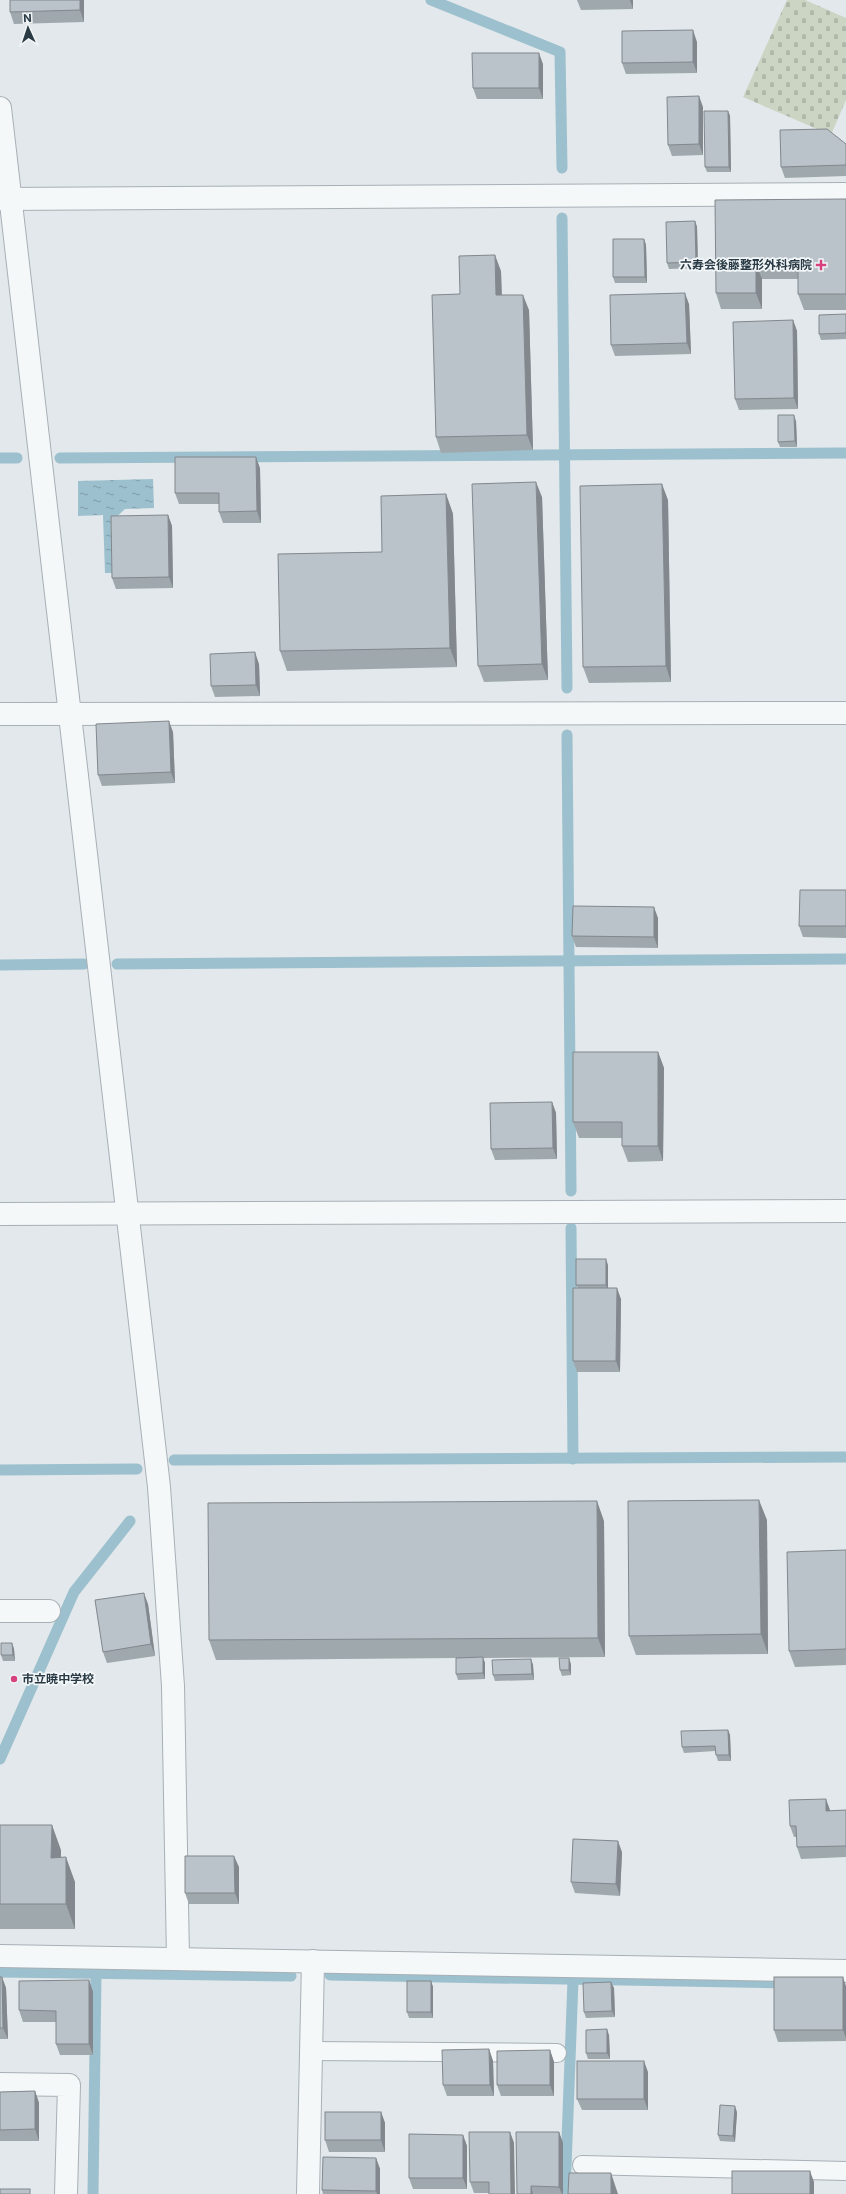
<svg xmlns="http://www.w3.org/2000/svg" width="846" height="2194" viewBox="0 0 846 2194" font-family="Inter,'Noto Sans JP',sans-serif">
<defs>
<pattern id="cemetery-stones" width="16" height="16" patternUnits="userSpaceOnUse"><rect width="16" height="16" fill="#ccd5c3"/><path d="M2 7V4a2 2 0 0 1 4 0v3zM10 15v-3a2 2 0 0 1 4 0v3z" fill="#afb8a9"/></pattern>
<pattern id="water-ripples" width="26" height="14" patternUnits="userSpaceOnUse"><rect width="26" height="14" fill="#9cc0cd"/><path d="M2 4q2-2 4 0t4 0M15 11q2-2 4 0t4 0" fill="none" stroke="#7f9da8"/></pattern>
</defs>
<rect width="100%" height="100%" fill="#e2e8eb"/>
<path fill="url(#cemetery-stones)" d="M787,0h18l41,18v82l-15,35 -88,-38z"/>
<path fill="url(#water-ripples)" d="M153,479l1,29 -29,1 -14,13 2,51h-8l-2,-58 -25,1v-35z"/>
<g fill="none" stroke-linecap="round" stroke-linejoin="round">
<g stroke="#9cc0cd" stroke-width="11">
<path d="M431,0l129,52 2,116"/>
<path d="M562,218l5,470"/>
<path d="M0,458h17"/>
<path d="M60,458l786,-5"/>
<path d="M567,735l4,456"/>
<path d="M117,964l729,-5"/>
<path d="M0,965l84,-1"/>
<path d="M571,1228l2,231"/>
<path d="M174,1460l672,-3"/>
<path d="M0,1470l137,-1"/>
<path d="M0,1759l74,-167 56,-71"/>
<path d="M0,1972l291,4"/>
<path d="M330,1975l457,8"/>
<path d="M93,2194l3,-221"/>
<path d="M565,2194l8,-214"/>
</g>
<g stroke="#a7b0b6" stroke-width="20">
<g id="lane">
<path d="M311,2051l246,2"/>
<path d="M582,2165l264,6"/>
</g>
</g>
<g stroke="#a7b0b6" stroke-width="24">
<g id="street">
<path d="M0,108l159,1379 14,199 5,272"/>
<path d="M0,199l846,-5"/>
<path d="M0,714l846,-1"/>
<path d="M0,1214l846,-3"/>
<path d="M0,1611h49"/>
<path d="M0,1956l846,15"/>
<path d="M0,2084l69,1 -3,109"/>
<path d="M308,2194l5,-233"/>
</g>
</g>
<use href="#lane" stroke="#f5f8f9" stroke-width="18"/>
<use href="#street" stroke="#f5f8f9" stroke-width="22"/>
</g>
<g fill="#9fa8ad">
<path d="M10,0h74v22l-70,2 -4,-12z"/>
<path d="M577,0h56v9l-52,1z"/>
<path d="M697,42v31l-71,1 -4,-11z"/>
<path d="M543,64v35h-66l-4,-11z"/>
<path d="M703,107v48l-31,1 -4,-11z"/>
<path d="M728,111l2,5 1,56h-24l-2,-5z"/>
<path d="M846,144v32l-61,2 -4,-11z"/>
<path d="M846,199v111h-42l-6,-16v-15h-36v30h-41l-5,-16z"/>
<path d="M695,221l2,6 1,41 -29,1 -2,-6z"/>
<path d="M644,239l2,6 1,38h-32l-2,-6z"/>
<path d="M501,271l1,24 27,15 4,140 -92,3 -5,-16 24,-143z"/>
<path d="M689,304l2,50 -76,2 -4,-11z"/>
<path d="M846,314v25l-25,1 -2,-6z"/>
<path d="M793,320l4,11 1,78 -59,1 -4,-11z"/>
<path d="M796,421l1,26h-17l-2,-5z"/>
<path d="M260,468l1,55h-38l-4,-11v-8h-40l-4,-11z"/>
<path d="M446,494l7,20 4,153 -170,4 -7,-20 102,-99z"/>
<path d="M542,497l6,183 -64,2 -6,-16z"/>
<path d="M668,500l3,182 -82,1 -6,-16z"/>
<path d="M168,515l4,11 1,62 -57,1 -4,-11z"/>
<path d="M259,664l1,32 -45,1 -4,-11z"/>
<path d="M173,732l2,51 -73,3 -4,-11z"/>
<path d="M846,890v48l-43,-1 -4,-11z"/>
<path d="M658,918v30l-82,-1 -4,-11z"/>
<path d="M658,1052l6,16 -1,93 -35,1 -6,-16v-8h-43l-6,-16z"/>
<path d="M552,1102l4,11 1,46 -62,1 -4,-11z"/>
<path d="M608,1265v23l13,11 -1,73h-43l-4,-11 5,-73 -2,-3z"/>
<path d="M767,1520l1,134 -132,1 -7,-19z"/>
<path d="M604,1521l1,136 -122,1 2,5v16l-27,1 -2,-6v-16l-240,2 -7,-20z"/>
<path d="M846,1550v115l-51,2 -6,-16z"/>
<path d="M148,1604l7,52 -48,7 -4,-11z"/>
<path d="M12,1643l2,6 1,12h-12l-2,-6z"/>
<path d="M531,1659l2,6 1,15 -39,1 -2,-6z"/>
<path d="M571,1664v11l-9,1 -2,-6z"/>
<path d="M728,1730l2,5 1,26h-13l-2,-6 -1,-4 -31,2 -2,-6z"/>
<path d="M830,1810v1l16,-1v47l-45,2 -4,-12v-10h-3l-4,-11z"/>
<path d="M0,1825l61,25v8l14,24v47h-75z"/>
<path d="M622,1852l-2,44 -45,-3 -4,-11z"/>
<path d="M239,1867v37h-50l-4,-11z"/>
<path d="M0,1977h2l4,11 2,51h-8z"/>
<path d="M89,1980l4,12v63h-33l-4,-11v-22h-33l-4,-12z"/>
<path d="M431,1981l2,6v31h-24l-2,-6z"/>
<path d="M846,1986v55l-68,1 -4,-12z"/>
<path d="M614,1988l1,29 -29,1 -2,-6z"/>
<path d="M609,2035l1,24h-22l-2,-6z"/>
<path d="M489,2049l4,12 1,35h-47l-4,-11z"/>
<path d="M550,2050l4,12v34h-53l-4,-11z"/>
<path d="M648,2072v38h-66l-5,-11z"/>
<path d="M35,2091l4,12v38h-39v-49z"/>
<path d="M381,2112l4,11v29h-56l-4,-12z"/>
<path d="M737,2112l-2,30 -15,-1 -2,-6z"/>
<path d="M510,2132l4,11 -25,50h-15l-4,-11z"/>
<path d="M559,2132l4,11v51h-46z"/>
<path d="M463,2135l4,11v43h-54l-4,-11z"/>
<path d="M376,2158l4,11v25h-57l-1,-4z"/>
</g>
<g fill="#82888d">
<path d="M80,0h4v22l-4,-12z"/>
<path d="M630,0h3v9z"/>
<path d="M693,30l4,12v31l-4,-11z"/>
<path d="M539,53l4,11v35l-4,-11z"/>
<path d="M699,96l4,11v48l-4,-11z"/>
<path d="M728,111l2,5 1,56 -2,-5z"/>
<path d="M695,221l2,6 1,41 -2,-6z"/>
<path d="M644,239l2,6 1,38 -2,-6z"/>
<path d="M495,255l6,16 1,40 -6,-16z"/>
<path d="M756,264l6,15v30l-6,-16z"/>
<path d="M685,293l4,11 2,50 -4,-11z"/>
<path d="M523,295l6,15 4,140 -6,-15z"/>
<path d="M793,320l4,11 1,78 -4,-11z"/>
<path d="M794,415l2,6 1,26 -2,-6z"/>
<path d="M256,457l4,11 1,55 -4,-12z"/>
<path d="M536,482l6,15 6,183 -6,-16z"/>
<path d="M662,484l6,16 3,182 -5,-16z"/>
<path d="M446,494l7,20 4,153 -7,-19z"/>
<path d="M168,515l4,11 1,62 -4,-11z"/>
<path d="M255,652l4,12 1,32 -4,-11z"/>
<path d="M169,721l4,11 2,51 -4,-11z"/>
<path d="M654,907l4,11v30l-4,-11z"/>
<path d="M658,1052l6,16 -1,93 -5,-15z"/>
<path d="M552,1102l4,11 1,46 -4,-11z"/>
<path d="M606,1259l2,6v26l-2,-6z"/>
<path d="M617,1288l4,11 -1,73 -4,-11z"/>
<path d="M759,1500l8,20 1,134 -7,-20z"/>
<path d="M597,1501l7,20 1,136 -7,-19z"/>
<path d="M144,1593l4,11 7,52 -4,-12z"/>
<path d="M12,1643l2,6 1,12 -2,-6z"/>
<path d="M483,1657l2,6v16l-2,-6z"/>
<path d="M569,1658l2,6v11l-2,-5z"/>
<path d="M531,1659l2,6 1,15 -2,-6z"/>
<path d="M728,1730l2,5 1,26 -2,-6z"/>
<path d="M826,1799l4,11v12l-4,-11z"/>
<path d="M52,1825l9,25 -1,32 -9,-24z"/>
<path d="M618,1841l4,11 -2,44 -4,-12z"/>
<path d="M234,1856l5,11v37l-4,-11z"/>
<path d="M66,1857l9,25v47l-9,-25z"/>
<path d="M2,1977l4,11 2,51 -5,-11z"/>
<path d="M843,1977l3,9v52l-3,-8z"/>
<path d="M89,1980l4,12v63l-4,-11z"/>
<path d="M431,1981l2,6v31l-2,-6z"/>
<path d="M611,1982l3,6 1,29 -3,-6z"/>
<path d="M607,2029l2,6 1,24 -3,-6z"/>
<path d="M489,2049l4,12 1,35 -4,-11z"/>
<path d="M550,2050l4,12v34l-4,-11z"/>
<path d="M644,2061l4,11v38l-4,-11z"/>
<path d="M35,2091l4,12v38l-4,-12z"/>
<path d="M735,2106l2,6 -2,30 -2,-6z"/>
<path d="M381,2112l4,11v29l-4,-12z"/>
<path d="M510,2132l4,11 1,51h-4z"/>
<path d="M559,2132l4,11v51h-1l-3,-7z"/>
<path d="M463,2135l4,11v43l-4,-11z"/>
<path d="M376,2158l4,11v25h-3l-1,-3z"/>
<path d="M810,2171l4,11v12h-4z"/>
<path d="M611,2173l7,21h-7z"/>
<path d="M531,2186l2,8h-2z"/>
</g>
<g fill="#b9c3c9" stroke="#82888d">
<path d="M10,0h70v10l-70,2z"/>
<path d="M693,30v32l-71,1v-32z"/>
<path d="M472,53h67v35h-66z"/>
<path d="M699,96v48l-31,1 -1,-48z"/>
<path d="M704,111h24l1,56h-24z"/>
<path d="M827,129l19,15v21l-65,2 -1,-37z"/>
<path d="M846,199v95h-48v-31l-42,1v29h-40l-1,-93z"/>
<path d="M695,221l1,41 -29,1 -1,-41z"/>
<path d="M613,239h31l1,38h-32z"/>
<path d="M495,255l1,40h27l4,140 -91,2 -4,-142 28,-1 -1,-38z"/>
<path d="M685,293l2,50 -76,2 -1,-50z"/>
<path d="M846,314v19l-27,1v-19z"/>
<path d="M793,320l1,78 -59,1 -2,-77z"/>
<path d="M778,415h16l1,26 -17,1z"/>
<path d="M175,457h81l1,54 -38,1v-19h-44z"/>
<path d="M536,482l6,182 -64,2 -6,-182z"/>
<path d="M662,484l4,182 -83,1 -3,-181z"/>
<path d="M446,494l4,154 -170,3 -2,-97 104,-2 -1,-56z"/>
<path d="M168,515l1,62 -57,1 -1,-62z"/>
<path d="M255,652l1,33 -45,1 -1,-32z"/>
<path d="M169,721l2,51 -73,3 -2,-51z"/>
<path d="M800,890h46v36h-47z"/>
<path d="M573,906l81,1v30l-82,-1z"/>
<path d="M573,1052h85v94h-36v-24h-49z"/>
<path d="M552,1102l1,46 -62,1 -1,-46z"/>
<rect x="576" y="1259" width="30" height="26"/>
<path d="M573,1288h44l-1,73h-43z"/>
<path d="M759,1500l2,134 -132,2 -1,-135z"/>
<path d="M597,1501l1,137 -389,2 -1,-137z"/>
<path d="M846,1550v99l-57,2 -2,-99z"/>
<path d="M144,1593l7,51 -48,8 -8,-52z"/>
<path d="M1,1643h11l1,12h-12z"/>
<path d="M483,1657v16l-27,1v-16z"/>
<path d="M559,1658h10v12h-9z"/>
<path d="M531,1659l1,15 -39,1 -1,-15z"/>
<path d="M728,1730l1,25h-13l-1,-9 -33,1 -1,-16z"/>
<path d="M826,1799v12l20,-1v36l-49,1 -1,-21h-6l-1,-26z"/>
<path d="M0,1825h52l-1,33 15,-1v47h-66z"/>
<path d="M573,1839l45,2 -2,43 -45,-2z"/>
<path d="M185,1856h49l1,37h-50z"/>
<path d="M0,1977h2l1,51h-3z"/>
<rect x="774" y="1977" width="69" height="53"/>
<path d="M89,1980v64h-33v-33l-37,-1v-29z"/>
<rect x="407" y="1981" width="24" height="31"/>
<path d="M611,1982l1,29 -28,1 -1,-29z"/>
<path d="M607,2029v24h-21v-23z"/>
<path d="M489,2049l1,36h-47l-1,-35z"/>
<path d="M550,2050v35h-53v-34z"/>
<rect x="577" y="2061" width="67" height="38"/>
<path d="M35,2091v38l-35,1v-38z"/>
<path d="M720,2105l15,1 -2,30 -15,-1z"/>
<rect x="325" y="2112" width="56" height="28"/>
<path d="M469,2132h41l1,62h-22v-12h-19z"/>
<path d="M516,2132h43v55l-28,-1v8h-14z"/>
<path d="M409,2134l54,1v43h-54z"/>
<path d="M323,2157l53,1v33l-54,-1z"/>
<rect x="732" y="2171" width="78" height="23"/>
<path d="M569,2173h42v21h-43z"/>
<rect x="0" y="2189" width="30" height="5"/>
</g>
<g fill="#d5427e" stroke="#f2f6f8" stroke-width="1.5">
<path d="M819 259h4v4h4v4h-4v4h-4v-4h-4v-4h4z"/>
<circle cx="14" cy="1679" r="4"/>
</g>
<g text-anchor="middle" stroke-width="3.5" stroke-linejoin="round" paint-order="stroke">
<g font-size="12" font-weight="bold" fill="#293a44" stroke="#f2f6f8" text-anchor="end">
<text x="812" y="269">六寿会後藤整形外科病院</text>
<text x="22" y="1683" text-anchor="start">市立暁中学校</text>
</g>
</g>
<g transform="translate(28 28) rotate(357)" stroke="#f2f6f8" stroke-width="3" paint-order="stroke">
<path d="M0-3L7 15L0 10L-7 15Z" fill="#293a44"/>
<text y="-6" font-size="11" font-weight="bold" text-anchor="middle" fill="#293a44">N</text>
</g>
</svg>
